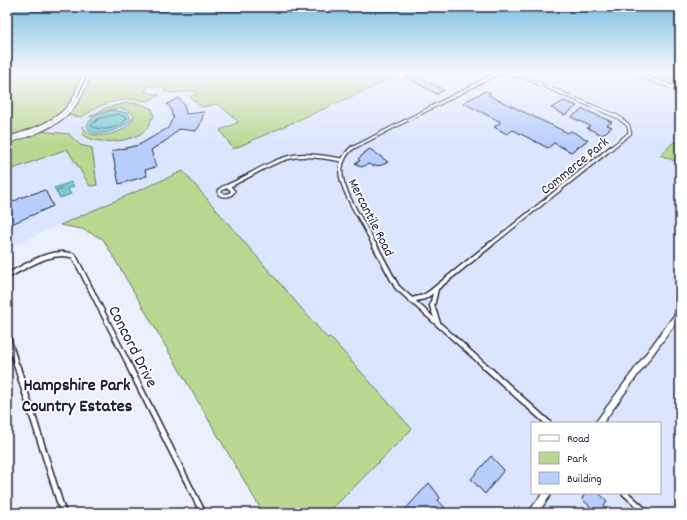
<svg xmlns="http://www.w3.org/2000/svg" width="687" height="520" viewBox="0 0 687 520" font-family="Dekko,sans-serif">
<rect width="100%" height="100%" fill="#eaf0fe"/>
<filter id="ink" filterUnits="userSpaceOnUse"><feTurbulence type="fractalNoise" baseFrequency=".025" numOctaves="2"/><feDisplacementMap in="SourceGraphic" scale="8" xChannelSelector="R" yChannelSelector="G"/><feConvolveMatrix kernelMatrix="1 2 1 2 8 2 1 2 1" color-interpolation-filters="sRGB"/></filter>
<g filter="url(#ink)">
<path fill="#dbe6fe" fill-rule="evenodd" d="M7,72h618l55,18v54l-6,-2 -13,13 19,8v69l-5,6 5,3v272h-352l84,-85 -85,-90 -144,-167 -176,77zM626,123l4,5v5l-192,154 -17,7 204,-163zM532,423h128v70h-128z"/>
<g fill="#b9d891" stroke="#6e7d66">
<path d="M7,72h17l4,5 3,1 19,-6h35c-3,8 -6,19 -11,26 -14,23 -43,32 -67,41z"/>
<path d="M90,72h317l-174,77 -13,-19 19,-8 -21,-18 -17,3 -11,-10 7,-3 -2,-3c-12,-1 -20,4 -31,0l2,-4 -19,-1 -2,6 15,3 -12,6 -18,-2 -18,3 -13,4 -17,11 -17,-2 8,-7z"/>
<path d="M635,72h45v17z"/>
<path d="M127,103l14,1 11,5 2,9h-2c-1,2 -3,7 -3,8 -9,16 -54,21 -66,8l-1,-8c2,2 5,6 9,8 14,5 39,-3 43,-18 -10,-15 -33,-3 -45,1l17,-9z"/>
<path d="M39,131l30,3 11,11 12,3 5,37 -7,1 -23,-37 -54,20 -6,-15v-12z"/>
<path d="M674,142l6,2v19l-20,-8z"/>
<path d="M183,171l144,167 3,-1 82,92 -84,84h-65l-160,-274 -21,-10 -22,-4z"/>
</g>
<g fill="#7bccd2" stroke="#578896">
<path d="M112,110l16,3 3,6c-6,11 -42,23 -44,6l6,-8z"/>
<path d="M71,182l3,4 -6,3 3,5 -11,4 -4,-6 7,-4 -7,3 -2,-3z"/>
</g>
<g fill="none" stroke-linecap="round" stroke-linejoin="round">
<path stroke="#466677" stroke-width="1" d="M118,114l9,4c-9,11 -24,14 -36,8l7,-7z"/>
</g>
<g fill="#b8cefd" stroke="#22223b">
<path d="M412,74l32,16 -7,4 -31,-17z"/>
<path d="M485,91l6,2 -3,2 80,38 3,-2 17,9 -17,12 -17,-9 -6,5 -35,-18 -6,4 -13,-7 7,-5 -38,-19z"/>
<path d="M179,98l5,7 2,9 18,-2 -4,13 -4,6 -17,-2 -12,11 -16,10 5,17 -11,3 2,6 -28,8 -7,-33 27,-6 29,-17 6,-12h-2l-1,-7 -4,-5z"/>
<path d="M564,101l13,5 -12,9 -14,-7z"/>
<path d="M583,109l29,13 -5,3 5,2 -10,8 -15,-7 3,-2 -19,-9z"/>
<path d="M370,149l18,13 -6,3 -10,1 -3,-2 -8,3 -6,-4 5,-2 -2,-2 7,-6h-1z"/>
<path d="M45,190l8,16 -46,20v-21l15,-8z"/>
<path d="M491,456l13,14 -19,24 -14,-15z"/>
<path d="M429,483l8,10 3,5 -2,2 8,9 -3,4h-41z"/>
<path d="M585,493h14l8,8 -7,12h-3l-15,-14z"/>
</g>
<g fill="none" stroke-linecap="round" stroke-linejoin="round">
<g stroke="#22223b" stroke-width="4.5">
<g id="street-far3">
<path d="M500,74l21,2 97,41 10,8 2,8 -20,16"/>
<path d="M351,149l149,-77"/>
</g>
</g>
<g stroke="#22223b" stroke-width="5.5">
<g id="street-far2">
<path d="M352,148c-21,19 -8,41 3,62 7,11 13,23 19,35"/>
<path d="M229,187l4,4c-3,5 -8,5 -13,3v-4l3,-2c24,-9 47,-28 73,-32 15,-2 31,2 46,4"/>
<path d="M490,245l121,-97"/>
</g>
</g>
<g stroke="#22223b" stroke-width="7">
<g id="street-far1">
<path d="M374,244l23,43 89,80"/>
<path d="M7,276c20,-10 44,-28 67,-20l56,111"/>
<path d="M436,289l-4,17 6,17"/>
<path d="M412,300l12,-3 6,-4 61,-49"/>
<path d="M7,334l10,33"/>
</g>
</g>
<g stroke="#22223b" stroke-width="8">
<g id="street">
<path d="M17,366l46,147"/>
<path d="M129,366l74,147"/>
<path d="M485,366l63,57"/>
<path d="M625,493l22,20"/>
</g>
</g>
<g stroke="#22223b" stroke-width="5">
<g id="secondary">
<path d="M631,72l49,18"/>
<path d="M7,139c24,-8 52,-16 66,-38 5,-9 8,-19 12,-29"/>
<path d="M7,142c43,-14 69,-23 83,-70"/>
</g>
</g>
<g stroke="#22223b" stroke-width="2.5">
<g id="primary">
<path d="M680,309v8l-77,106h-8l83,-113z"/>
<path d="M543,493h9l-14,20h-9l1,-3z"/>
</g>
</g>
<use href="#street-far3" stroke="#fff" stroke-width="2.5"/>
<use href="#street-far2" stroke="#fff" stroke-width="3"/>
<use href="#street-far1" stroke="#fff" stroke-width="4"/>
<use href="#street" stroke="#fff" stroke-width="5"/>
<use href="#secondary" stroke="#fff" stroke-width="3"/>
<use href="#primary" fill="#fff" fill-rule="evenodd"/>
</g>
</g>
<linearGradient id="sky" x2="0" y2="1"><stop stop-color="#7cbedf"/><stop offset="0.5" stop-color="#f6f8ff"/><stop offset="1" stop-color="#f6f8ff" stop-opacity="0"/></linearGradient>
<rect width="687" height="145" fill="url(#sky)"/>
<g text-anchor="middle" stroke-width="3.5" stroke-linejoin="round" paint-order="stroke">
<g font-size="14" fill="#22223b" stroke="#fff">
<text transform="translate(574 165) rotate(-39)" y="5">Commerce Park</text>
<text transform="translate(372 217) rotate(63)" y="5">Mercantile Road</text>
</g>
<g font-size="17" fill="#22223b" stroke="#fff">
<text transform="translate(134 346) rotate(63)" y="6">Concord Drive</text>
</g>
<g font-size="18" font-weight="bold" fill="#22223b" stroke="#fff">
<text x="77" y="390">Hampshire Park<tspan x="77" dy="21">Country Estates</tspan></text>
</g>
</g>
<rect width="687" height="520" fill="none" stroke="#fff" stroke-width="24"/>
<rect x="12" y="12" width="663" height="496" fill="none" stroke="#22223b" stroke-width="1.5" filter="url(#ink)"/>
<rect x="531" y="422" width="130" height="72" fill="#ffffff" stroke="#a7a7b1"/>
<rect x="539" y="435" width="20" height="6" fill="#ffffff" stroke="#a7a7b1"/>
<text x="567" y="442" font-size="12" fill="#22223b">Road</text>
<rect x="539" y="452" width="20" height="12" fill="#b9d891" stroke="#a7a7b1"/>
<text x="567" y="462" font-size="12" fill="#22223b">Park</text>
<rect x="539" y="472" width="20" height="12" fill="#b8cefd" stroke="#a7a7b1"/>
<text x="567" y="482" font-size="12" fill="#22223b">Building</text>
</svg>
